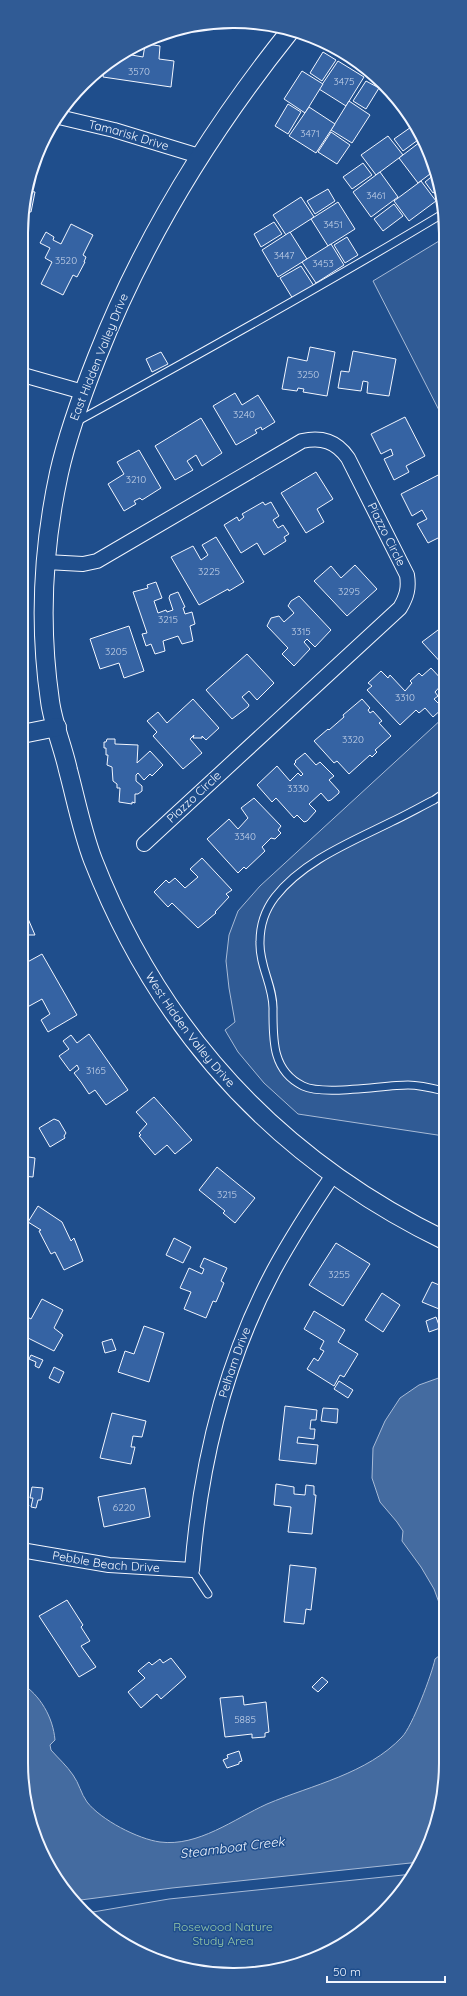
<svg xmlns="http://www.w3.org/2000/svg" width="467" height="1996" viewBox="0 0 467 1996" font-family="Quicksand,sans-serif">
<rect width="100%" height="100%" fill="#1f4e8c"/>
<g fill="#305b95" stroke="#a8bbd7">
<path d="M444,238v182l-71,-139z"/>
<path d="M444,717v419l-146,-22 -34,-31 -26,-31 -13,-22 10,-8 -6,-34 -3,-27 3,-26 9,-24 22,-25z"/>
<path d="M413,1874l-50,57 -61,33 -83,11 -80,-22 -52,-40 82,-14z"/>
</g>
<g fill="#446ba0" stroke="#a8bbd7">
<path d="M444,1376v240l-10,-27 -13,-22 -19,-26 1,-10 -6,-9 -17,-20 -8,-24 1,-30 12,-27 15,-23 19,-13z"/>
<path d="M444,1652v138l-24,72 -248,26 -99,13 -36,-57 -16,-82v-79c19,12 32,34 34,57l-5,5 1,5c7,8 16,16 22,25 6,8 8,19 14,27 14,18 51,37 73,40 38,5 74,-23 107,-38 45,-19 100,-30 135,-67 10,-10 30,-63 33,-78z"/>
</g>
<g fill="#3563a3" stroke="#f2f6ff">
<path d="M147,44l13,2 -1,13 15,2 -3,26 -68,-10 2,-13 21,-10 17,3 2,-12z"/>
<path d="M323,52l13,8 -14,21 -12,-8z"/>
<path d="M338,61l26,16 -18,29 -27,-17z"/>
<path d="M302,71l21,13 -18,29 -21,-14z"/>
<path d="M366,81l13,7 -13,21 -13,-8z"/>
<path d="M349,101l21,14 -18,28 -21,-13z"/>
<path d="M288,104l13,8 -13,22 -13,-8z"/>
<path d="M309,107l26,17 -19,29 -27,-17z"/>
<path d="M414,125l8,12 -19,14 -9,-12z"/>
<path d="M331,132l19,13 -13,19 -19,-12z"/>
<path d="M388,136l15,19 -27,20 -15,-20z"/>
<path d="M424,139l10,32 -16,12 -19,-25z"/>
<path d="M363,163l9,12 -20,14 -9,-12z"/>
<path d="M380,172l18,25 -27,20 -18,-25z"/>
<path d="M435,174l4,15 -6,4 -8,-11z"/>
<path d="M421,181l15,20 -27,20 -15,-20z"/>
<path d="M328,189l7,12 -20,13 -8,-13z"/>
<path d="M28,191l7,1 -4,20 -8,-1z"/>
<path d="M301,197l13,20 -28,18 -13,-20z"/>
<path d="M338,202l17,27 -27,17 -17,-27z"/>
<path d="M394,204l9,12 -20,15 -9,-12z"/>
<path d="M274,222l8,12 -21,13 -7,-13z"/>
<path d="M71,224l22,11 -10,20 3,2 -2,5h1l-8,15 -4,-2 -10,20 -22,-11 11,-22 -7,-4 5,-10 -10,-5 6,-11 8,5 -1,3 8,4z"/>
<path d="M290,232l17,27 -29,18 -16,-27z"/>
<path d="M347,237l11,18 -13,8 -11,-18z"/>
<path d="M331,244l13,21 -28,18 -14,-21z"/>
<path d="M301,266l13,20 -21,13 -13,-21z"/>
<path d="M310,347l25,5 -8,44 -24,-4 1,-3 -6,-1 -1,3 -15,-2 6,-32 19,4z"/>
<path d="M353,351l43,8 -7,37 -22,-3 1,-11 -5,-1 -2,10 -23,-3 3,-17 8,1z"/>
<path d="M161,352l7,12 -16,8 -6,-13z"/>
<path d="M235,393l7,12 16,-10 17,27 -13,8 -1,-3 -6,3 2,3 -21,12 -23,-39z"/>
<path d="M405,417l20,39 -19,10 3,6 -15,8 -10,-21 9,-4 -2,-6 -10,5 -10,-20z"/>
<path d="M201,418l21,35 -20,13 -6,-11 -9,6 6,9 -18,10 -20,-34z"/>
<path d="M139,450l22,38 -19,12 -2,-2 -6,3 2,3 -12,7 -16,-27 16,-10 -7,-12z"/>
<path d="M316,472l17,27 -16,10 7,13 -18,11 -25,-40z"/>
<path d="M444,472v63l-16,8 -11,-19 10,-5 -5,-9 -10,6 -11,-22z"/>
<path d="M263,502l2,3 6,-3 8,14 -6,4 5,8 5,-3 6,9 -5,3 2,4 -22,14 -7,-12 -16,10 -17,-28 13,-8 2,4 5,-4 -2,-3z"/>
<path d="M216,537l28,45 -15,9 -1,-2 -29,16 -28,-48 22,-11 8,14 7,-5 -6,-10z"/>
<path d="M355,565l22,24 -30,27 -33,-35 17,-15 10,12z"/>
<path d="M442,567l2,1v27l-4,-1 3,-15 -3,-1z"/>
<path d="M156,582l6,16 -8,3 4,12 8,-3 1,2 6,-2 -4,-12 1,-3 8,-3 7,15 -2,1 2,6 7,-2 3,12 -5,2 3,15 -11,3 -4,-8 -15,5 2,10 -10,3 -4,-10 -5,2 -4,-12 5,-1 -14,-41 15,-4 -1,-3z"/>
<path d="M299,596l32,34 -16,17 -8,-8 -3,3 6,7 -16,17 -12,-12 6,-6 -21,-22 4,-8 8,-2 5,6 10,-9 -6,-7 3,-5z"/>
<path d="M129,626l15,45 -20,7 -5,-15 -19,6 -10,-30z"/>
<path d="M442,627l2,2v37l-22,-24z"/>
<path d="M247,654l27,29 -17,17 -8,-9 -7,6 7,8 -1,2 -16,12 -26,-29z"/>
<path d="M431,668l13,14 -9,10 3,4 -4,3 9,9 -10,9 -8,-9 -6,5 -3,-3 -16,15 -33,-35 5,-4 -4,-3 13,-12 7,7 2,-3 15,16 7,-8 -2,-2 9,-8 3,3z"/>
<path d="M193,699l26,29 -13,12 -4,-4v2h-9l1,-3 -4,4 12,14 -19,16 -30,-33 4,-4 -10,-11 11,-9 9,11z"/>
<path d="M362,699l8,9 -2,2 2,3 3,-2 9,10 -3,2 12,13 -16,14 2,2 -5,5 -2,-2 -21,19 -12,-13 -3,2 -20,-22 14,-12 1,1 15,-13 -1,-2z"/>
<path d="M107,739h8v5l23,1 -1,18 13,-12 13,14 -11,11 -2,-2 -6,6 -6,-7 -2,2v6l6,5v5l-4,3h-3v9l-3,-1v2l-13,-2 1,-14h-3v-4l-4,-3 -1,-14 -5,-2 1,-10h-2v-7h-2v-6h2z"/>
<path d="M305,753l11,12 4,-3 14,14 -5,4 10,11v2l-8,7 -3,1 -7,-8 -12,11 7,7 -9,10 -3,1 -7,-7 -3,3 -18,-20 -4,4 -15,-17 20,-19 13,15 8,-8 3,3 2,-2 -9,-10 2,-2 -1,-1z"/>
<path d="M254,798l27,28 -3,4 3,3 -6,6 -4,-1 -9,9 3,4 -19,18 -2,-2 -6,6 -31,-34 22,-20 9,10 10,-11 -7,-10z"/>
<path d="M202,858l30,32 -6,4 3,3 -14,15 1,1 -18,15 -26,-25 -4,4 -14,-15 12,-12 3,3 6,-5 10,10 13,-11 -8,-8z"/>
<path d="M22,907l4,7 9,21h-6l-7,3z"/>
<path d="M42,954l35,61 -29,17 -7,-12 9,-6 -8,-15 -20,11v-45z"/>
<path d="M89,1034l39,56 -22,15 -11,-15 -6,4 -8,-12 -7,-9 5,-4 -2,-4 -7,6 -11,-15 10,-7 -6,-8 8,-6 6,8z"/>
<path d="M154,1097l38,43 -17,14 -8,-9 -12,10 -16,-19 2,-1 -2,-2 8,-9 -11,-12z"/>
<path d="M54,1119l5,2 7,12 -2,3 1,2 -15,9 -11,-19z"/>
<path d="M22,1156l13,2 -2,19 -11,-1z"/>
<path d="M217,1167l38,31 -20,25 -12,-10 2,-2 -26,-21z"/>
<path d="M38,1206l24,16 9,19 3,-3 9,23 -19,9 -9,-18 -4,2 -12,-23 2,-1 -13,-8z"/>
<path d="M174,1238l17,9 -8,16 -17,-8z"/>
<path d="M336,1243l34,21 -27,42 -34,-21z"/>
<path d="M204,1258l23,10 -6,13 3,2 -8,19 -3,-1 -7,17 -22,-9 7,-17 -11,-4 9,-20 13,6 2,-5 -4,-2z"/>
<path d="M432,1282l12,5v24l-22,-9z"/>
<path d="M382,1293l18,12 -17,27 -18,-12z"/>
<path d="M42,1299l21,11 -9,18 9,7 -9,16 -32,-16v-21l9,5z"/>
<path d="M314,1311l31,19 -7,12 20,12 -14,23 -4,-2 -6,11 -27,-17 7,-11 4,3 6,-10 -4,-2 4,-8 -20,-12z"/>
<path d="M436,1317l4,11 -11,4 -3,-11z"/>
<path d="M144,1326l20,7 -15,49 -31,-10 7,-21 9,3z"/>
<path d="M112,1339l4,11 -11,3 -3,-11z"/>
<path d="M31,1355l12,5 -4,8 -4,-2 1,-4 -7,-3z"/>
<path d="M54,1367l10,5 -5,11 -10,-5z"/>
<path d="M339,1381l14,9 -5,8 -14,-9z"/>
<path d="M285,1406l32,4 -1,10h-5l-1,9h5l-1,10 -16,-2 -1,6 21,2 -2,19 -37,-4z"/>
<path d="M323,1408l15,1 -1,14 -16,-2z"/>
<path d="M112,1413l34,8 -4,16 -9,-1 -2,11h4l-4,17 -31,-6z"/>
<path d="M276,1484l18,3v7l11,1 1,-10 8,1v9h2l-4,39 -24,-2 3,-25 -17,-2z"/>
<path d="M32,1487l11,1 -2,12h-3l-2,8 -5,-1 2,-9h-3z"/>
<path d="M145,1488l5,29 -46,10 -6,-30z"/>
<path d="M21,1501l8,4 -8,16z"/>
<path d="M290,1565l26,3 -5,42 -5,-1 -2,15 -20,-2z"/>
<path d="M67,1600l16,25 -2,2 9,14 -9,5 15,21 -17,10 -40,-61z"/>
<path d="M171,1658l15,19 -25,22 -4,-5 -16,14 -13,-16 17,-14 -7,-7 11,-9 3,3 8,-6 3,4z"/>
<path d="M322,1677l6,5 -10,10 -6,-5z"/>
<path d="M243,1696l1,9 22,-3 3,30 -4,1v4l-13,1v-4l-27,3 -5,-39z"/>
<path d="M239,1751l3,10 -3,1v2l-12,4 -4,-8 5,-2 -1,-3z"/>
</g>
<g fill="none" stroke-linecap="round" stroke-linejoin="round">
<g stroke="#f2f6ff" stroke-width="9">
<g id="service">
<path d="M76,422c124,-68 247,-136 368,-209"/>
<path d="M444,1091c-12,-3 -24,-6 -36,-6 -25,0 -84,11 -105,1 -31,-15 -30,-46 -30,-76 1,-23 -14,-44 -13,-68 0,-16 5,-32 15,-45 28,-36 76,-55 116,-75 15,-7 29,-15 43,-22l10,-7"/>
<path d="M192,1570l16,24"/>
</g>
</g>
<g stroke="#f2f6ff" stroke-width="16">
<g id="minor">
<path id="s1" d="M59,117l55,13 85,26"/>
<path d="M23,375l60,17"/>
<path id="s2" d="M46,562l37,2 14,-3 205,-120c20,-4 34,0 46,17l59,117c2,13 0,21 -7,33l-256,236"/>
<path id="s3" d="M21,1550l88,15 83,5c8,-103 33,-208 82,-300 18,-33 38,-64 59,-95"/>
</g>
</g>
<g stroke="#f2f6ff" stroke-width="20">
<g id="tertiary">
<path id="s4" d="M290,31c-80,100 -146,207 -193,326 -15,38 -29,76 -38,116 -16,74 -20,153 -9,228 3,23 13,46 18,69 8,30 14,61 25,90 67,172 185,299 351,380"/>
<path d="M22,734l35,-7"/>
</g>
</g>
<use href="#service" stroke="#1f4e8c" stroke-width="7"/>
<use href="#minor" stroke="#1f4e8c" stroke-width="14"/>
<use href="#tertiary" stroke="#1f4e8c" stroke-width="18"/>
</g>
<g text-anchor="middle" stroke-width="3" stroke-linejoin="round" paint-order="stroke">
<g font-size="10" fill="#c3d1e8">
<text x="139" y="75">3570</text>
<text x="344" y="85">3475</text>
<text x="310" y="137">3471</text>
<text x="376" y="199">3461</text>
<text x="333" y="228">3451</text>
<text x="284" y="259">3447</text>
<text x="66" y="264">3520</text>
<text x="323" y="267">3453</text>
<text x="308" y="378">3250</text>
<text x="244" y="418">3240</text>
<text x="136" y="483">3210</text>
<text x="209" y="575">3225</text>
<text x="349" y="595">3295</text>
<text x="168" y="623">3215</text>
<text x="301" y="635">3315</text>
<text x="116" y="655">3205</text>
<text x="405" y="701">3310</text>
<text x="353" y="743">3320</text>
<text x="298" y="792">3330</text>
<text x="245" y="840">3340</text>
<text x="96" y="1074">3165</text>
<text x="227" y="1198">3215</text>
<text x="339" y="1278">3255</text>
<text x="124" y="1511">6220</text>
<text x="245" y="1723">5885</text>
</g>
<g font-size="12" fill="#f2f6ff" stroke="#1f4e8c">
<text dy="4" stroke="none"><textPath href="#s1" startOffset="72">Tamarisk Drive</textPath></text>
<text transform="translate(99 357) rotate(-68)" y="4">East Hidden Valley Drive</text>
<text dy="4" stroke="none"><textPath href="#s2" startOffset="427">Piazzo Circle</textPath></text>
<text transform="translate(194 797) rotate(-43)" y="4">Piazzo Circle</text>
<text dy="4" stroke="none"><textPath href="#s4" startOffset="1093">West Hidden Valley Drive</textPath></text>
<text dy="4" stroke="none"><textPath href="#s3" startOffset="385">Pelham Drive</textPath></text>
<text dy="4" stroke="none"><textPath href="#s3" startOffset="86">Pebble Beach Drive</textPath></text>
</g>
<g font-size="12" fill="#97c8a6" stroke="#1f4e8c">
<text x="223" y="1931">Rosewood Nature<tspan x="223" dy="14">Study Area</tspan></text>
</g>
<g font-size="13" font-style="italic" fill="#f2f6ff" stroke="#1f4e8c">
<text transform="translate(232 1847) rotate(-7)" y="5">Steamboat Creek</text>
</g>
</g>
<path d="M0 0H467V1996H0ZM233 28H234A205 205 0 0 1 439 233V1763A205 205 0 0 1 234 1968H233A205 205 0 0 1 28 1763V233A205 205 0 0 1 233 28Z" fill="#305b95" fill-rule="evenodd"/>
<path fill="none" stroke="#f2f6ff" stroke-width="2" d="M233 28H234A205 205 0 0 1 439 233V1763A205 205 0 0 1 234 1968H233A205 205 0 0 1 28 1763V233A205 205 0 0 1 233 28Z"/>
<path d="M327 1976v6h118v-6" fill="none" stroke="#f2f6ff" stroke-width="2"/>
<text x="333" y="1976" font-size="12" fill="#f2f6ff" stroke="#1f4e8c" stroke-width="3" paint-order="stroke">50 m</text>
</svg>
